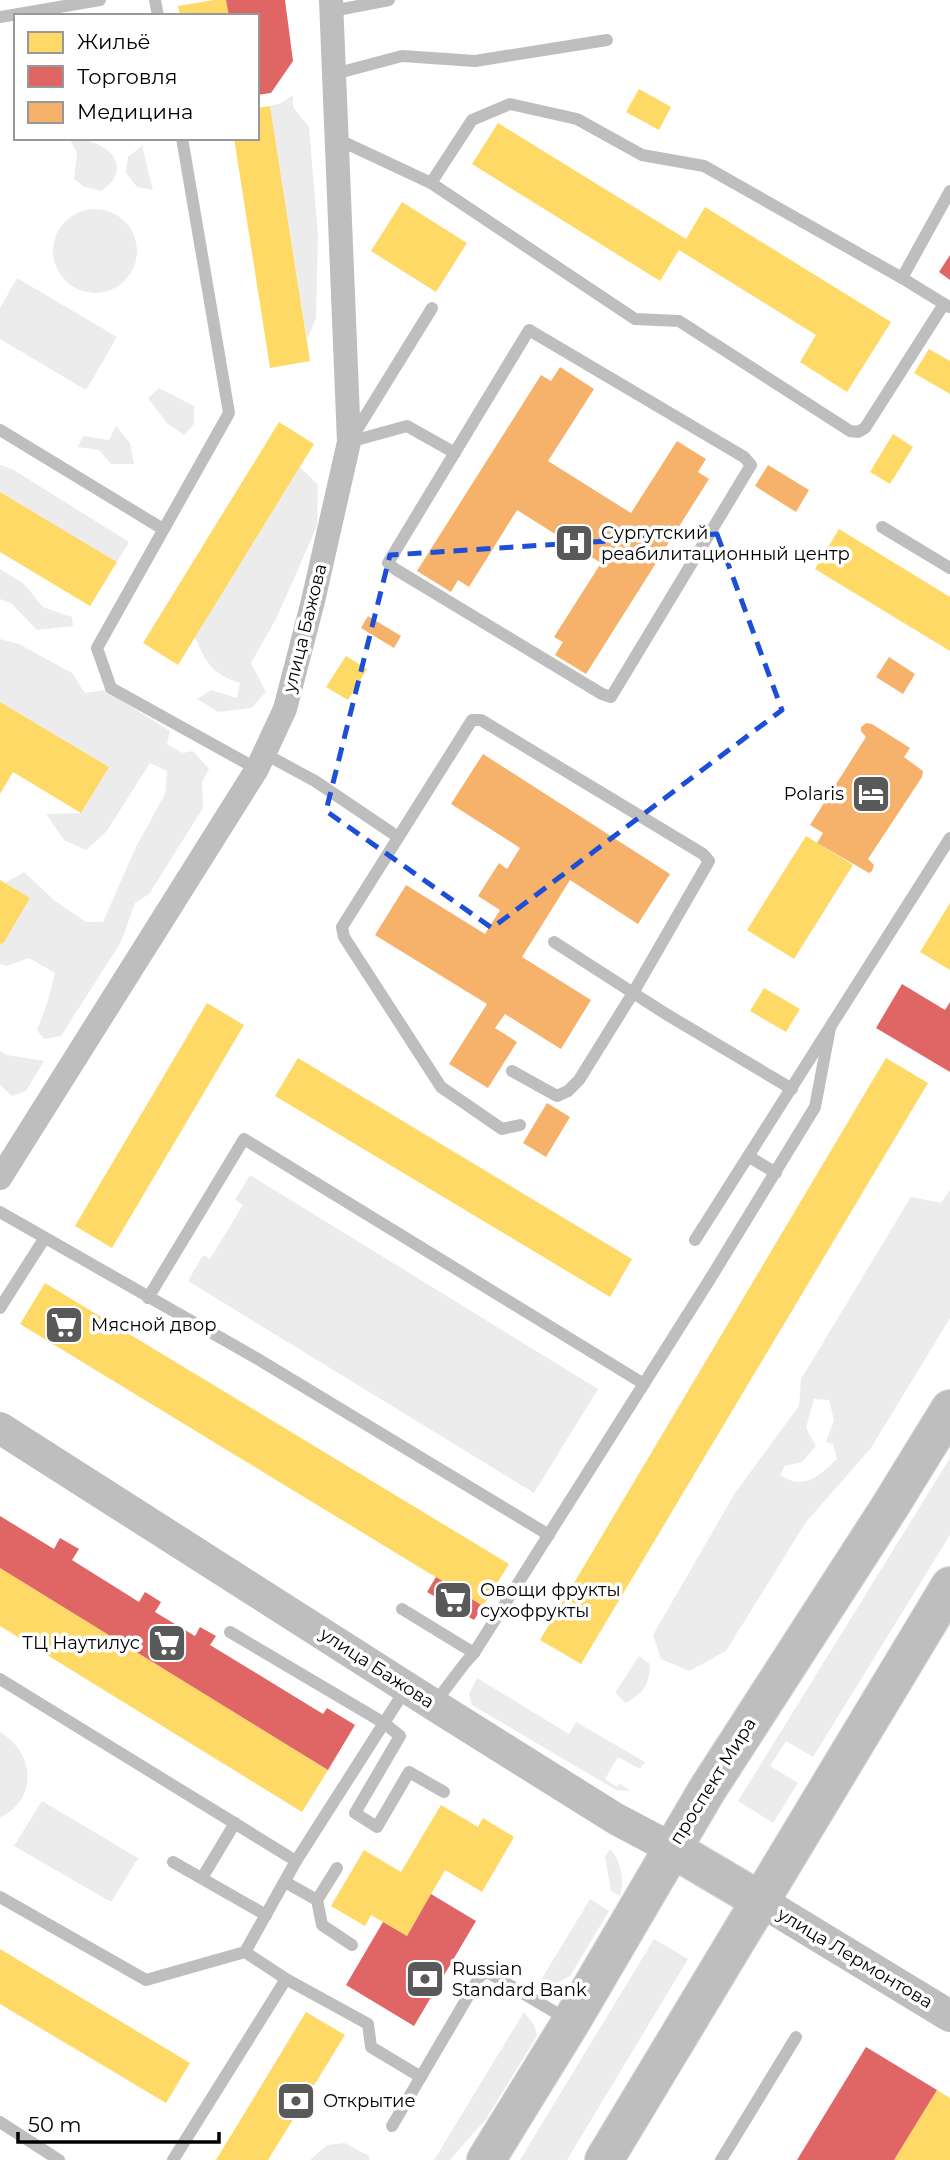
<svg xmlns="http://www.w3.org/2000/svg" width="950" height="2160" viewBox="0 0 950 2160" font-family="Montserrat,sans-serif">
<rect width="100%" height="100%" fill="#fff"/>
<g fill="#ececec" fill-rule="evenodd">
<path d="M293,95v12l16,20 9,107 -2,84 -9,22 -37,-234 11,-3z"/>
<path d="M69,138h19l1,3c27,8 41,31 12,50l-18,-5 -9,-7 3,-26z"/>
<path d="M142,146l11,44 -16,-3 -11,-14 2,-16z"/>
<circle cx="95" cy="251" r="42"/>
<path d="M17,278l100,59 -31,53 -86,-51v-31z"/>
<path d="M159,388l35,18v18l-10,11 -17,-12 -19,-25z"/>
<path d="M116,426l14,17 4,21h-23l-12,-14 -21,-3 5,-11 26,4z"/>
<path d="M0,465l12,4 117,73 -12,20 -117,-70z"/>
<path d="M300,467l18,18 -1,41 -40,91 -26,46 15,29 -15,16 -33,4 -21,-13 14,-9 26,8 3,-15c-28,-9 -34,-20 -45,-46z"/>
<path d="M0,569l24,15 19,23 29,10 1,9 -36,4 -25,-26 -12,-5z"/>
<path d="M0,639l19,5 53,29 13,20 20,-3 65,41 -3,13 16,9 10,-2 16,18 -7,13 1,26 -54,86 -14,9 -14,39 -60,94 -17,3 -7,-9 11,-29 7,-28 -26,-15 -23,8 -6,-2v-21l3,1 27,-46 -25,-15 19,-11 31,29 31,21h17l33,-75 29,-53 2,-23 -17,-8 -44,69 -20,18 -22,-10 -18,-26 35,-1 28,-46 -109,-65z"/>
<path d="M0,1051l7,4 37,6 -18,30 -14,5 -12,-11z"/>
<path d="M250,1175l348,214 -64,104 -346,-212 15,-26 7,4 33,-54 -8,-5z"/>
<path d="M950,1190v128l-79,130 -65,74 -80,129 -37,20 -28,-12 -8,-24 82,-142 64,-87 2,-27 110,-182 30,6zM814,1399l15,1 5,20 -8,22 7,2 4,15c-18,17 -32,32 -57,16l5,-9 17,-4 14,-16 -10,-18z"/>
<path d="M950,1458v77l-137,222 -27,-16 -16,25 28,17 -25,40 -35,-22z"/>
<path d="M639,1656l11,8c-1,22 -6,28 -24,39l-11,-10z"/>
<path d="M477,1678l92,56 7,-12 69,40 -5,7 -22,-12 -13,22 12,8 3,-3 11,7 -15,-1 -144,-85 -3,-11z"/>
<path d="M0,1732c27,16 39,51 14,76 -4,4 -10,7 -14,10z"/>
<path d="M42,1801l96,57 -27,44 -97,-56z"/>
<path d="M610,1849c11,12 15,32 10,47l-9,-5 -6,-34z"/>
<path d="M590,1899l19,12 -39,65 -17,9 -12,-5z"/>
<path d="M654,1939l34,20 -121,201h-47z"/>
<path d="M524,2012l10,13 3,11 -51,83 -36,41h-16z"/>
<path d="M345,2143l24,13 1,4h-60l17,-15z"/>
</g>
<g fill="#ffd966">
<path d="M214,0h12l3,16h-49l-2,-10z"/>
<path d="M639,89l32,18 -12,23 -33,-18z"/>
<path d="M270,106l40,255 -40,7 -36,-230h23v-30z"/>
<path d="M498,123l188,116 19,-32 186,115 -44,70 -47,-30 16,-27 -137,-85 -19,31 -188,-117z"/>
<path d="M402,202l65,41 -31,49 -65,-41z"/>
<path d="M929,349l21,12v33l-36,-21z"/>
<path d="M279,422l35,22 -136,221 -35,-22z"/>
<path d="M893,434l20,13 -23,37 -20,-12z"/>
<path d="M0,492l117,70 -27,44 -90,-54z"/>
<path d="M839,529l111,68v54l-135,-82z"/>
<path d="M346,656l21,13 -19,31 -22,-13z"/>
<path d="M0,702l109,65 -28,46 -68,-41 -13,22z"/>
<path d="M806,836l47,29 -59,94 -47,-29z"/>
<path d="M0,880l30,18 -27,46 -3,-1z"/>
<path d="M950,903v67l-30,-18z"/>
<path d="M764,988l36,21 -14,23 -36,-21z"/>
<path d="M207,1003l37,22 -132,223 -37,-22z"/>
<path d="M298,1058l334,201 -22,38 -335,-201z"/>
<path d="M886,1058l42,25 -347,581 -41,-24z"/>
<path d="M45,1283l464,281 -26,42 -463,-282z"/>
<path d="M0,1568l328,202 -26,42 -302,-186z"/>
<path d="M441,1805l37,22 5,-9 31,19 -32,55 -37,-22 -38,66 -36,-21 -6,11 -34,-20 33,-56 37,22z"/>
<path d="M0,1949l190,114 -24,40 -166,-99z"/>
<path d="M306,2012l39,23 -77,125h-52z"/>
<path d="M937,2090l13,8v62h-56z"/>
</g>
<g fill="#e06666">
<path d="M226,0h59l8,61 -22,32 -14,2v-79h-28z"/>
<path d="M950,255v25l-11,-8z"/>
<path d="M902,984l43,26 5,-8v70l-74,-44z"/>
<path d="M0,1516l54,33 6,-11 19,11 -7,11 67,42 6,-10 16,10 -6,10 40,24 5,-9 16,9 -6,9 113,69 4,-6 28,17 -27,45 -328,-202z"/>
<path d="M436,1577l47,29 -9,14 -47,-28z"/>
<path d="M431,1894l45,27 -62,105 -68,-41 37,-63 24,14z"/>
<path d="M866,2047l71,43 -43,70h-97z"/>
</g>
<g fill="#f6b26b">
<path d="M560,367l34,22 -46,72 83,52 46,-72 29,18 -8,13 11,7 -123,195 -31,-19 8,-13 -9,-5 47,-74 -84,-53 -48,77 -11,-7 -7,12 -34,-21 124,-196 10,6z"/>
<path d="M768,465l41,25 -13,22 -41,-26z"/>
<path d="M368,616l33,20 -7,12 -33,-20z"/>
<path d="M889,657l26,17 -12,20 -27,-17z"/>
<path d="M866,723l6,1 38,24 -6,9 19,14 -1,6 -54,82 6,6 -2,6 -3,2 -52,-30 6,-10 -13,-8 56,-88 -5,-6v-4z"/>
<path d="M483,754l187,120 -32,50 -68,-44 -48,77 69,43 -30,49 -56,-35 -10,14 22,14 -29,46 -39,-24 38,-60 -112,-69 31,-50 79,49 15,-24 -22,-14 21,-33 8,6 13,-21 -69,-44z"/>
<path d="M547,1103l23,14 -24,40 -23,-14z"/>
</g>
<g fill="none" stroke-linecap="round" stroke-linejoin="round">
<g stroke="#dbdbdb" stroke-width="40">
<g id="primary">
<path d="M671,1848l88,52"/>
<path d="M486,2160l85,-138 136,-232 182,-282 61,-99"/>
<path d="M604,2160l346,-574"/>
</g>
</g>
<g stroke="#bebebe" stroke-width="12">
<path d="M155,0l3,16"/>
<path d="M332,11l57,-11"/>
<path d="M0,17l100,-17"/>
<path d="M334,74l68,-18 73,5 132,-21"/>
<path d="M182,138l47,275 -132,235 14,40 146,81"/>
<path d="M337,139l94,44 204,136 44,2 171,110 8,1 7,-4 79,-124"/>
<path d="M431,183l41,-63 38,-16 67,15 65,36 62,11 198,112 47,29"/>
<path d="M902,278l48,-87"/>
<path d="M529,330l215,127 7,8 -140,232 -9,-3 -207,-125 -7,-6z"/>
<path d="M0,430l163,99"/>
<path d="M353,436l79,-128"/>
<path d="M349,442l58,-16 48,27"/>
<path d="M882,527l68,41"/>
<path d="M265,754l50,27 83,56"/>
<path d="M554,942l112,72 126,75"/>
<path d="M512,1071l45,25 11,-5 11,-11 54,-87 76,-132 -6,-7 -222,-134h-9l-130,207 2,10 97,150 61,42 18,-4"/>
<path d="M748,1156l28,17"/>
<path d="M0,1212l256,146 293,177"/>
<path d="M695,1240l255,-402"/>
<path d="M148,1298l96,-159 400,245"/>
<path d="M0,1308l44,-69"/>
<path d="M402,1609l72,44"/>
<path d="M230,1632l154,91 16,13 -45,77 22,14 32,-55 35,20"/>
<path d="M0,1679l296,182"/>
<path d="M434,1704l31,-41 9,-10 236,-374 105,-172 15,-79"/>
<path d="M173,1862l93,53"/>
<path d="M337,1868l-20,32 5,25 30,20"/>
<path d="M202,1878l33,-55"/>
<path d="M285,1882l32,18"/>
<path d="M0,1897l146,83 99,-28"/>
<path d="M286,1979l82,45 3,23 50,30"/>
<path d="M0,2122l59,38"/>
<path d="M392,2126l88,-150 5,-4 6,2 77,46"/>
<path d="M173,2160l113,-181 -41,-27 51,-91 111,-174"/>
<path d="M721,2160l75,-123"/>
</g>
<path stroke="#bebebe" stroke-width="24" d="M0,1178l257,-409 28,-60 28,-108 36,-159 -18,-442"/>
<g stroke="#bebebe" stroke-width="32">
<path d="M0,1428l434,277 182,114 55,29"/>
<path d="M759,1900l191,116"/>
</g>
<use href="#primary" stroke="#bebebe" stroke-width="38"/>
</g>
<path fill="none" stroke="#1d4ed8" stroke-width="5" stroke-dasharray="14 9" stroke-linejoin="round" d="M717,534l65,176 -290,218 -166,-117 64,-256z"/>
<defs>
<g id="hospital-square" transform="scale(2.0125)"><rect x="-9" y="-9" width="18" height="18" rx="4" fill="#595959" stroke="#fff"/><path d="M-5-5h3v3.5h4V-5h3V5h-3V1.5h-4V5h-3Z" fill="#fff"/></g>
<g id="hotel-square" transform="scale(2.0125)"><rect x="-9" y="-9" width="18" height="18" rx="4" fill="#595959" stroke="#fff"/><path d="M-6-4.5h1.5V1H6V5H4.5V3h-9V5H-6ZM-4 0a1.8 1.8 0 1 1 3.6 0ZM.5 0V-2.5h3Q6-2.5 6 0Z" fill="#fff"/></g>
<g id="supermarket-square" transform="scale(2.0125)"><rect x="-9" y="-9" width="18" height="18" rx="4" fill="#595959" stroke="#fff"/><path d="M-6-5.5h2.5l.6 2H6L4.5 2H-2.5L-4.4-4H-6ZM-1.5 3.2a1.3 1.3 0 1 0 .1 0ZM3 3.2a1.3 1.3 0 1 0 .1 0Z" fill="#fff"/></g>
<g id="bank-square" transform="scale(2.0125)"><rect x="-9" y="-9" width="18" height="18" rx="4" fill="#595959" stroke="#fff"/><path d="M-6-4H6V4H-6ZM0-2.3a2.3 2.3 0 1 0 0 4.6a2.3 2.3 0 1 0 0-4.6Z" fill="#fff"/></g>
</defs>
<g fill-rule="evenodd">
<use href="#hospital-square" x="574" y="543"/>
<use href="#hotel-square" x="871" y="794"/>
<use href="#supermarket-square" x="64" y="1325"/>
<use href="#supermarket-square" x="453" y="1600"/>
<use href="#supermarket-square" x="167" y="1643"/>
<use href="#bank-square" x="425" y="1979"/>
<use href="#bank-square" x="296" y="2101"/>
</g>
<g text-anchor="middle" stroke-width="7" stroke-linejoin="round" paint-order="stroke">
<g font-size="18" fill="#000" stroke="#fff" text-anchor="start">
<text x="601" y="539">Сургутский<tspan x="601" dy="21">реабилитационный центр</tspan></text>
<text x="844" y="800" text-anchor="end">Polaris</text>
<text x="91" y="1331">Мясной двор</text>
<text x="480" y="1596">Овощи фрукты<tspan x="480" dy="21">сухофрукты</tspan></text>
<text x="140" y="1649" text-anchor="end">ТЦ Наутилус</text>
<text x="452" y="1975">Russian<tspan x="452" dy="21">Standard Bank</tspan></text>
<text x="323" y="2107">Открытие</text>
</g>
<g font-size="18" fill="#000" stroke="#fff">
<text transform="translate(305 628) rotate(-76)" y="6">улица Бажова</text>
<text transform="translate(377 1668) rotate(33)" y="6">улица Бажова</text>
<text transform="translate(713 1781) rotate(-58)" y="6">проспект Мира</text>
<text transform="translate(855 1958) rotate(31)" y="6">улица Лермонтова</text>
</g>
</g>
<rect x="14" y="14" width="245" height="126" fill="#ffffff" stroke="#999999" stroke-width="2"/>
<rect x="28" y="32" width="35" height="21" fill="#ffd966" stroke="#999999" stroke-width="2"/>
<text x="77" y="49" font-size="21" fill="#000000">Жильё</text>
<rect x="28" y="66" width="35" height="21" fill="#e06666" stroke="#999999" stroke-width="2"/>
<text x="77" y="84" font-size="21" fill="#000000">Торговля</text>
<rect x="28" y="102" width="35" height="21" fill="#f6b26b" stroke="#999999" stroke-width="2"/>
<text x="77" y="119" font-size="21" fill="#000000">Медицина</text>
<path d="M18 2132v10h201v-10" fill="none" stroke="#000000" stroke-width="3.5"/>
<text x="28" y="2132" font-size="21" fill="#000000" stroke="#ffffff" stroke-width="5" paint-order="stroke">50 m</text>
</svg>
